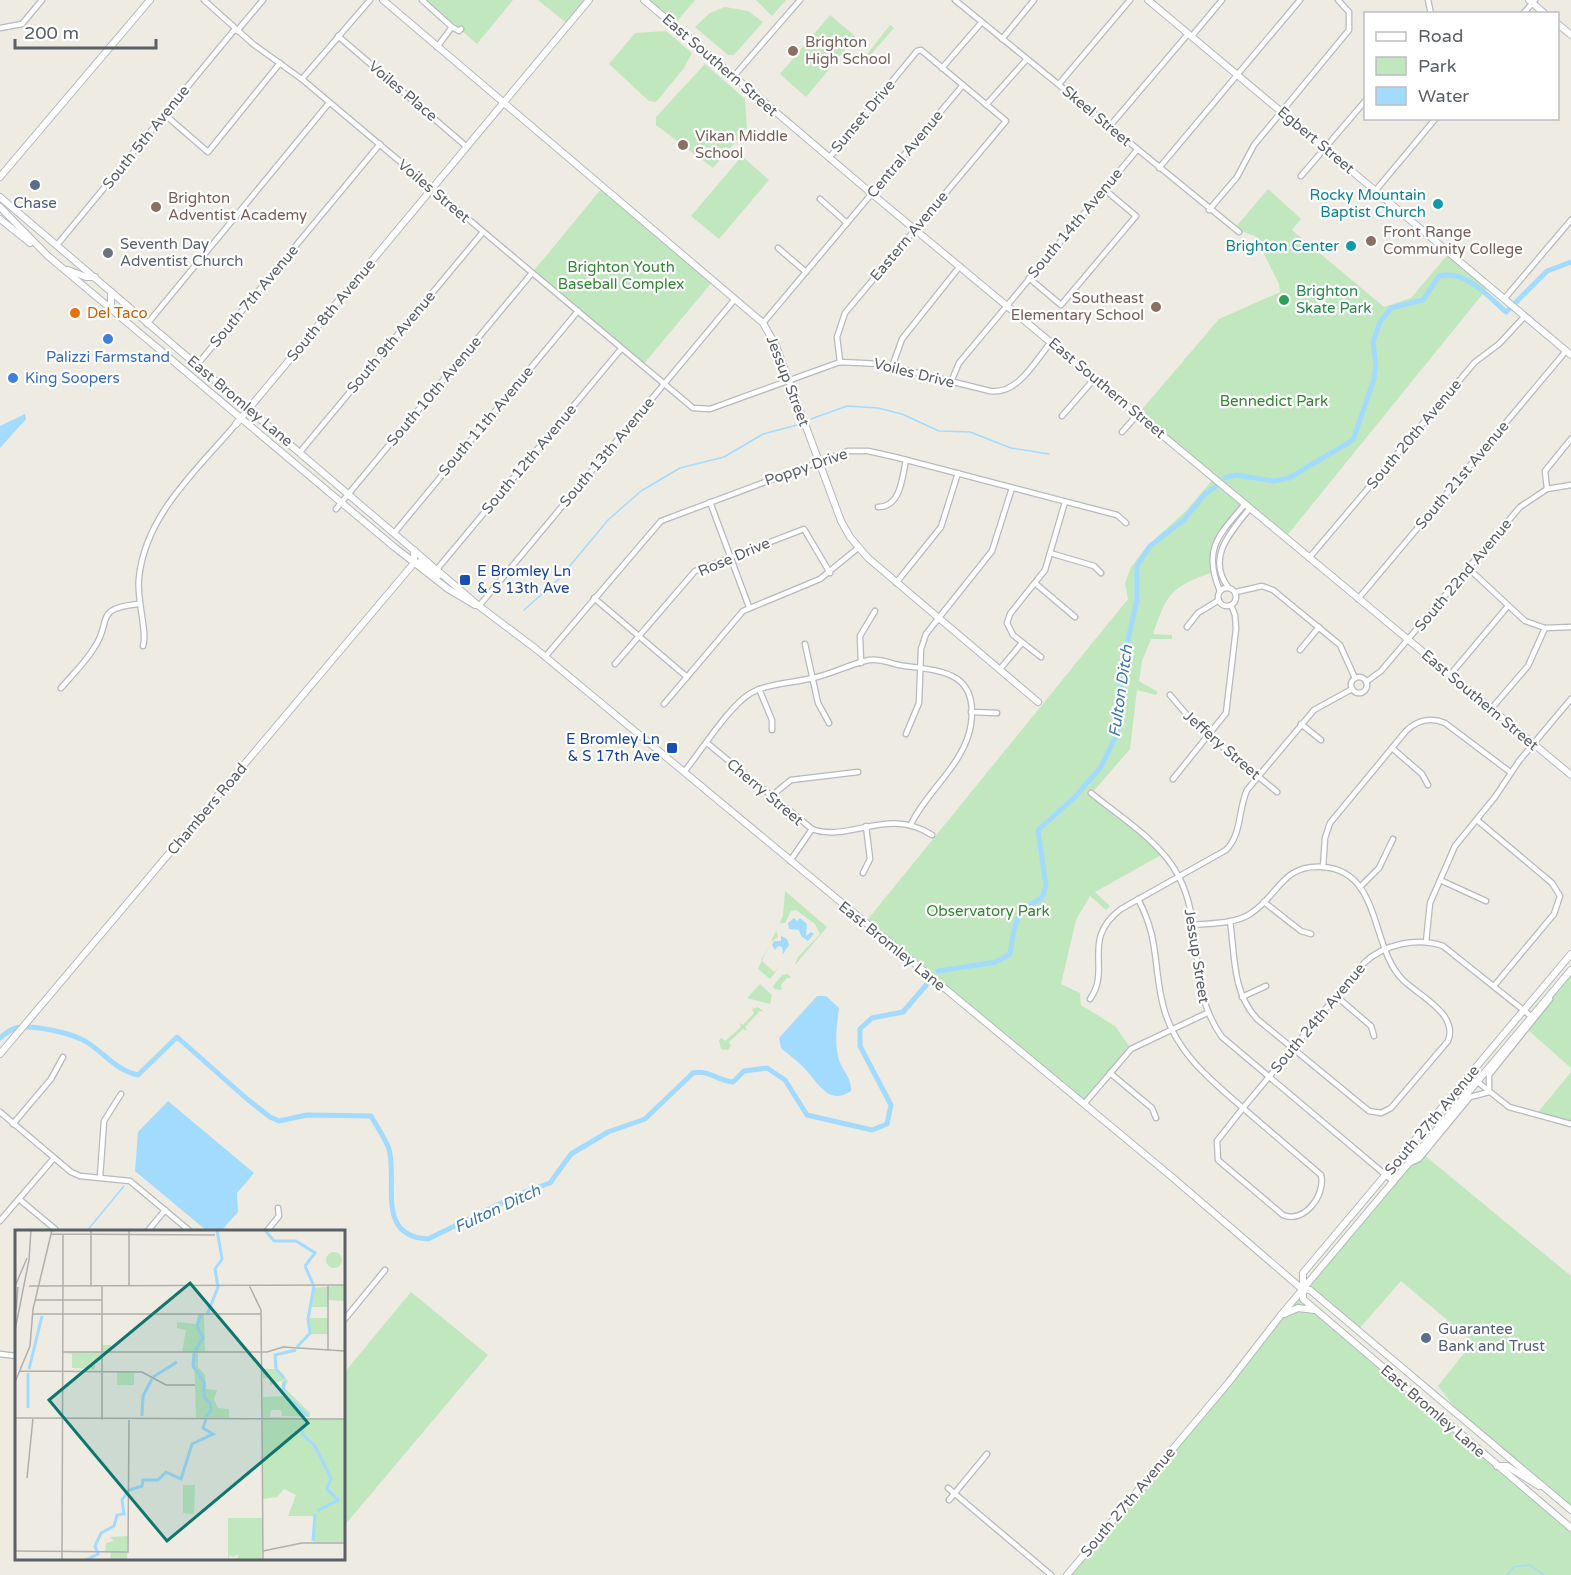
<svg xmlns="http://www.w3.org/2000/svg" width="1571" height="1575" viewBox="0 0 1571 1575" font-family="'Varela Round',sans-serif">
<rect width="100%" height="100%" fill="#eeebe3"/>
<g fill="#c1e7bf">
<path d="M426,0h87l-36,44z"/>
<path d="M538,0h51l-20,25z"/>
<path d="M644,0h51l-21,25z"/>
<path d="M756,0h30l-14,16z"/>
<path d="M725,7l23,4 15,11 -29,33h-6l-33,-28 15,-14z"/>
<path d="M830,15l26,22 -50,60 -26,-23z"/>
<path d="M890,25l4,3 -27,31 -2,-2z"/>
<path d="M666,31l26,22 -8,15 -28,34 -7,-1 -40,-37 26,-31z"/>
<path d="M705,64l40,35 2,29 -34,40 -57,-43v-8z"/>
<path d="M742,156l27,24 -50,59 -28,-23z"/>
<path d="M602,188l111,93 -71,85 -110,-93z"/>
<path d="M1268,189l33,30 -9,11 92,77 27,-9 39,-46 40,33 -205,253 -40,-34 -29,38 -3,30c-43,16 -45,20 -60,62l19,1v4h-21l-9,22 -3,20 19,11 -2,3 -19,-5 -7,59 -38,44 71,61 -68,38 15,14 -4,4 -16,-14 -14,24 -15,64 19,9 1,12 34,21 16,23 -47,55 -220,-180 264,-325 -3,-15 6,-17 16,-21 39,-35 28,-33 -76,-64 81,-95 61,-27 -1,-8 -24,-48 -21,-7z"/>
<path d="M785,891l42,36 -31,37h-1l3,-7 22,-23 -5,-10 -19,-14 -5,1 -6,12h-5l-4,7 2,7 -7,5 -10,18 13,12 6,-6 -10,13 -12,-10 25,-53z"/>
<path d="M1571,970v98l-44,-39z"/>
<path d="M788,974l3,4h-4l-6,7 1,5 -8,-1 -1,-3 9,-11z"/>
<path d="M760,984l12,11 -2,9 -23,-6z"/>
<path d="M758,1007l6,5 -4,-1 -15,16 2,4 -4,-2 -14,13 2,4 -3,4 -7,-1 -2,-9 3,-2 3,3 16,-14 -2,-4 4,2 11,-12 -2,-4z"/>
<path d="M1571,1072v52l-36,-8z"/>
<path d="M1423,1154l148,122v234l-104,-87 -29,-37 35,-44 -72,-61 -43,49 -48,-40h-8l2,12 267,226v47h-504l341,-410z"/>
<path d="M411,1292l77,63 -144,171v-153z"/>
</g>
<g fill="#a3dbff">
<path d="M25,414l1,5 -26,29v-22z"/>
<path d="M794,918l3,3 3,-3 7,6 -1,12 5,-4 3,2 -6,7 -7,-5 -2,-6 -10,-1 -1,-6z"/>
<path d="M781,936l6,3 2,6 -6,9 -1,-7 -4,-1 -3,4 -3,-5 2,-4h7z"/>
<path d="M817,996h9l13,12c-2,16 -5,35 0,52 4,11 13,19 12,31 -22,15 -32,-7 -45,-21 -7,-8 -17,-15 -25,-22l-2,-10z"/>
<path d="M168,1101l86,72 -17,20 1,19 -17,19h-14l-72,-60 3,-39z"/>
</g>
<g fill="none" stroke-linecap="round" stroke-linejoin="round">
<g stroke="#a3dbff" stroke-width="1.5">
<path d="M811,419l36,-13 31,2 24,6 37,17 31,1 41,16 38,6"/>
<path d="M524,610l35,-31 49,-59 33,-29 39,-23 44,-11 39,-23 34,-9"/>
<path d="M86,1232l38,-46"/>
<path d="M1507,1575l7,-8 16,-2 14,10"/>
</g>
<g stroke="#a3dbff" stroke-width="5">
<path d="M1225,478l11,-3 38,6 15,-3 64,-38 21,-61 2,-14 -3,-23 7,-20 11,-14 32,-8 16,-24c27,-6 48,19 67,36l41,-41 24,-9"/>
<path d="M938,971l58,-9 14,-8c5,-30 3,-41 32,-56l4,-12 -8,-56 36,-32 27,-31 16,-33 6,-73 14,-61v-34l13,-20 34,-26 20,-25 11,-8"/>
<path d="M0,1038c5,-4 10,-9 16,-10 15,-4 58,5 72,15 16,10 29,28 50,32l39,-38 70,62 23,18 9,4 28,-6 64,1c6,11 14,22 18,33 9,34 -14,87 39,90l96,-47 26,-9 21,-29 37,-22 37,-13 48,-46c15,-4 25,8 40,9l11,-11 23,-3 18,12 22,35 65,15 15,-6 4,-19 -31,-59v-17l12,-11 31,-6 24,-28"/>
</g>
<g stroke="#b6b9be" stroke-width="7">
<g id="street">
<path d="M204,0l49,44 50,36 390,328 17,1 130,-47 41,2 109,27c28,4 45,-30 61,-49"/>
<path d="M422,0l30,27"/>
<path d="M955,0l284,232"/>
<path d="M1428,0l3,14"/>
<path d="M1523,14l12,-14"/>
<path d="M0,28l22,-4 20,-24"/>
<path d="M237,31l26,-31"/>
<path d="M338,36l129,111"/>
<path d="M1192,36l30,-36"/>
<path d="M1002,39l32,-39"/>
<path d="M437,47l15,-20 7,4 2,-2"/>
<path d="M942,68l39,-45"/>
<path d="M734,76l66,-76"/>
<path d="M302,79l68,-79"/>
<path d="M1059,84l71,-84"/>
<path d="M986,105l41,-46"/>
<path d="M164,114l44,38 72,-89"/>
<path d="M1109,127l79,-93"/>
<path d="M829,158l88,-107 4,-1 85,71 -161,192 -8,24 3,25"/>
<path d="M1159,168l141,-168"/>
<path d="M1301,176l65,-76"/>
<path d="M1376,190l60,-72"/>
<path d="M820,199l27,24"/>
<path d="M1209,210l28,-33 17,-32 95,-115v-18l-11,-12"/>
<path d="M57,245l178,-216"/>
<path d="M778,248l28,24"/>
<path d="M1029,278l32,27 75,-89 -32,-27"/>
<path d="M1505,298l66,-78"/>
<path d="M763,323l200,-238"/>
<path d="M147,324l182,-221"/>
<path d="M197,365l183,-221"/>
<path d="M892,367l10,-28 58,-73"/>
<path d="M951,382l8,-19 178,-213"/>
<path d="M1062,416l33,-38"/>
<path d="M1122,432l16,-18"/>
<path d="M300,452l183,-220"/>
<path d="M1547,489l-2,-18 26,-32"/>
<path d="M710,502l39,105"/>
<path d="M878,507c23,0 24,-29 28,-47"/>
<path d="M336,509l196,-236"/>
<path d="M395,532l183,-221"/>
<path d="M1050,553l44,13 7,7"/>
<path d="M1309,558l166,-196 24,-18 26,-28"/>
<path d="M438,568l183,-219"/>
<path d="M1468,568l57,53 20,7 26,-1"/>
<path d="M896,583l45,-56 17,-54"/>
<path d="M1036,584l39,33"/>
<path d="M1228,587c-22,-30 3,-55 22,-79"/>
<circle cx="1227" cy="597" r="9"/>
<path d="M1220,591c-18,-42 -1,-56 25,-87"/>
<path d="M1236,592l26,-6 11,4 67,55 15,33"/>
<path d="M594,598l93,79"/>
<path d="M1358,599l208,-248"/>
<path d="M479,606l256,-307"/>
<path d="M1187,627l11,-14 21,-13"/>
<path d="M805,644l13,59 11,20"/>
<path d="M143,646c5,-13 -7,-48 -4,-68 6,-63 58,-108 97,-154"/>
<path d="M1300,650l19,-23"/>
<path d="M545,657l116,-136 187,-70h20l27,6 222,58 9,8"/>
<path d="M1041,657l-28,-22 -6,-12 3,-9 35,-44 20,-68"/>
<path d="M861,663l-1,-27 15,-25"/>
<path d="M615,664l80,-93 109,-42 26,44"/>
<path d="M1000,669l22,-26"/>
<path d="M1450,675l58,-69"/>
<circle cx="1359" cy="685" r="8"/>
<path d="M1366,682l15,-11 139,-164 27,-18 24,-4"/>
<path d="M61,688c11,-13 24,-25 33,-40 19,-27 -2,-39 44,-44"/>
<path d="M759,689l13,31v10"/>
<path d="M1170,695l23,27 84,70"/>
<path d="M664,704l79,-93 77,-32 38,-31"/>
<path d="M1491,709l37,-43 17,-38"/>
<path d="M971,712l26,1"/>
<path d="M1301,724l20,16"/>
<path d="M906,734l13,-31 2,-54 5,-15 66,-83 20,-63"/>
<path d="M707,743l105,86c38,14 75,-23 120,6"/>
<path d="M1392,748l30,26 6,11"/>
<path d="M684,772c17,-21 46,-67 67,-79 19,-10 42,-10 62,-15 19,-4 37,-14 56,-18 13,-2 24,5 36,6 39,5 73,7 66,58 -6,40 -43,65 -60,100"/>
<path d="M1173,779l53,-66 10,-84 -1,-14 -4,-10"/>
<path d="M1091,793c29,24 69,48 87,82 28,53 7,111 44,162l172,145"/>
<path d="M770,797l21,-17 67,-8"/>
<path d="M1477,820l75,63 8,13 -6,18 -60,72"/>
<path d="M790,861l22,-32"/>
<path d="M1323,867l2,-29 5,-15 76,-92c11,-11 25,-14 39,-8l65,49"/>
<path d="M863,873l7,-14 -4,-33"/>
<path d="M1440,880l46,21"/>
<path d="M1360,887l19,-19 14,-29"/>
<path d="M1138,899c21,40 15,61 24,102 10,48 46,77 81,107l121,-145c20,-19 53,-26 79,-17l89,71"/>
<path d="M1264,902l37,29 10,3"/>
<path d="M1193,925c18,-2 41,-1 57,-11 29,-18 31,-50 73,-47 59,4 47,81 80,113 15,15 56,34 45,61l-57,67 -10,5 -12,-2 -112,-92c-25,-27 -22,-64 -27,-98"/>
<path d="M1426,942l4,-39 25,-57 40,-49 24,-36 52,-62"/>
<path d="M1336,996l35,30 3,10"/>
<path d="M1242,997l24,-11"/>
<path d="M1090,999c22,-30 -10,-59 31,-90l105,-59c16,-16 12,-40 21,-60l67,-80 38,-21"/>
<path d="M1110,1073l42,35 4,10"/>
<path d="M1469,1075l40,32 62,17"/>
<path d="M1084,1104l47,-55 76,-36"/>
<path d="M1243,1108l78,67c5,20 -17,49 -38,40l-65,-55 -1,-19z"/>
<path d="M0,1112l71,60 9,4 50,5 61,51"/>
<path d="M13,1124l38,-45 12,-22"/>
<path d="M1410,1163l9,-4 51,-62 19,-5v-17l61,-76"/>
<path d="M100,1177l4,-56 17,-27"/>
<path d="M19,1199l36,30"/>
<path d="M0,1221l54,-63"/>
<path d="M147,1232l18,-22"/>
<path d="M266,1232l13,-16 -1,-8"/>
<path d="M344,1320l41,-50"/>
<path d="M0,1354l16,2"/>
<path d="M948,1488l103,87"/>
<path d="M949,1500l38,-46"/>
</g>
</g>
<g stroke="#b5b9be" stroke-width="8">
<g id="secondary">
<path d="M383,0l380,323 13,23 65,175 9,16 18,21 170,144"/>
<path d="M644,0l227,193 700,582"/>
<path d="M1148,0l423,355"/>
<path d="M1529,0l16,14"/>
<path d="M1558,24l13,11"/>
<path d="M0,177l150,-177"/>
<path d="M0,197l479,409 57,43 636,528 130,112 8,1 261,220"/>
<path d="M0,207l48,49 345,290 55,43 27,16"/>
<path d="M0,219l30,24"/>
<path d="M68,270l18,7h9"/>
<path d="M111,292v17h10l12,6"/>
<path d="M236,424l353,-424"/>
<path d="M414,563l8,-1 17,13"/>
<path d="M1571,954l-268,319v26l268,229"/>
<path d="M0,1054l414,-491v-13"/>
<path d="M1284,1314l14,-6 17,2"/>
<path d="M1497,1466h10l32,20"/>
<path d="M1067,1575l162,-193 52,-67 290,-345"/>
</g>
</g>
<use href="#street" stroke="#fff" stroke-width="4.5"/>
<use href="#secondary" stroke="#fff" stroke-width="6"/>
</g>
<g fill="#8d6e63" stroke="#fff" stroke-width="2">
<circle cx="793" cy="51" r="6"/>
<circle cx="683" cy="145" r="6"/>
<circle cx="156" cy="207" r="6"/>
<circle cx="1371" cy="241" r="6"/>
<circle cx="1156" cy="307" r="6"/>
</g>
<g fill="#5c6f8a" stroke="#fff" stroke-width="2">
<circle cx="35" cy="185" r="6"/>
<circle cx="1426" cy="1338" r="6"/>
</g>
<g fill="#0f9aa8" stroke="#fff" stroke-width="2">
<circle cx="1438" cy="204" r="6"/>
<circle cx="1351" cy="246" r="6"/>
</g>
<circle fill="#6b7280" stroke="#fff" stroke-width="2" cx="108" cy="253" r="6"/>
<circle fill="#2e9e5b" stroke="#fff" stroke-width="2" cx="1284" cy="300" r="6"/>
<circle fill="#e8710a" stroke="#fff" stroke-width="2" cx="75" cy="313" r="6"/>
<g fill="#3f7fe0" stroke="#fff" stroke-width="2">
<circle cx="108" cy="339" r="6"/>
<circle cx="13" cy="378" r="6"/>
</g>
<g fill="#1a4fb4" stroke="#fff" stroke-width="2">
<rect x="459" y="574" width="12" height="12" rx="3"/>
<rect x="666" y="742" width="12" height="12" rx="3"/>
</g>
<g text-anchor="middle" stroke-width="4.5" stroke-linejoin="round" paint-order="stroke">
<g font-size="15" fill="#785e54" stroke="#fff" text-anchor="start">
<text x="805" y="47">Brighton<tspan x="805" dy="17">High School</tspan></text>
<text x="695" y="141">Vikan Middle<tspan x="695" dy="17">School</tspan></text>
<text x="168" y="203">Brighton<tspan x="168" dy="17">Adventist Academy</tspan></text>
<text x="1383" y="237">Front Range<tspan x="1383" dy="17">Community College</tspan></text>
<text x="1144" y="303" text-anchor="end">Southeast<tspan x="1144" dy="17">Elementary School</tspan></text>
</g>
<g font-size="15" fill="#5b6064" stroke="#fff">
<text transform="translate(720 65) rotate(41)" y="5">East Southern Street</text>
<text transform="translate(403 91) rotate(40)" y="5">Voiles Place</text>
<text transform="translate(863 116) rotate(-50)" y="5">Sunset Drive</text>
<text transform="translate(1097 116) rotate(40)" y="5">Skeel Street</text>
<text transform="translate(146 137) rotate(-51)" y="5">South 5th Avenue</text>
<text transform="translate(1316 140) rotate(40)" y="5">Egbert Street</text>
<text transform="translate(905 154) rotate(-50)" y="5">Central Avenue</text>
<text transform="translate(434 191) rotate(40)" y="5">Voiles Street</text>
<text transform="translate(1075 223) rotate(-50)" y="5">South 14th Avenue</text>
<text transform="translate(909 236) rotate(-50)" y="5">Eastern Avenue</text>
<text transform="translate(254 296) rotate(-50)" y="5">South 7th Avenue</text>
<text transform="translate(331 310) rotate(-50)" y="5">South 8th Avenue</text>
<text transform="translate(391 342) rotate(-50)" y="5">South 9th Avenue</text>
<text transform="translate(914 373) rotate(14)" y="5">Voiles Drive</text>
<text transform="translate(788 381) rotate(69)" y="5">Jessup Street</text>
<text transform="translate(1107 388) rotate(40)" y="5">East Southern Street</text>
<text transform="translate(434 391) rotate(-50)" y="5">South 10th Avenue</text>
<text transform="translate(240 401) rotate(40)" y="5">East Bromley Lane</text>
<text transform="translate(486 421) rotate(-50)" y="5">South 11th Avenue</text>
<text transform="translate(1414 434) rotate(-50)" y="5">South 20th Avenue</text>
<text transform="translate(607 452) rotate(-50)" y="5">South 13th Avenue</text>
<text transform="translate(529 459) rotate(-50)" y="5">South 12th Avenue</text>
<text transform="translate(806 467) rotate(-19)" y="5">Poppy Drive</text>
<text transform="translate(1462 475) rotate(-50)" y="5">South 21st Avenue</text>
<text transform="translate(734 557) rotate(-23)" y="5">Rose Drive</text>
<text transform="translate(1463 575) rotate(-50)" y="5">South 22nd Avenue</text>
<text transform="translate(1480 700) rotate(40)" y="5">East Southern Street</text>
<text transform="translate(1222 745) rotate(41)" y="5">Jeffery Street</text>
<text transform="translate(765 792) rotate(40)" y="5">Cherry Street</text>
<text transform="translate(207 809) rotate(-50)" y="5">Chambers Road</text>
<text transform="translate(892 946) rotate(39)" y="5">East Bromley Lane</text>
<text transform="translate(1197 956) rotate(81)" y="5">Jessup Street</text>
<text transform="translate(1318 1018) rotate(-50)" y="5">South 24th Avenue</text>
<text transform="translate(1432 1120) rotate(-50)" y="5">South 27th Avenue</text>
<text transform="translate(1433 1411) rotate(41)" y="5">East Bromley Lane</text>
<text transform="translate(1128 1502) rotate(-50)" y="5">South 27th Avenue</text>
</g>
<g font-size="15" fill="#0d838f" stroke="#fff" text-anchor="end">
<text x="1426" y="200">Rocky Mountain<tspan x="1426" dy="17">Baptist Church</tspan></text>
<text x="1339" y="251">Brighton Center</text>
</g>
<g font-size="15" fill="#4e5e75" stroke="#fff">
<text x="35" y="208">Chase</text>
<text x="1438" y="1334" text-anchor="start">Guarantee<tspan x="1438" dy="17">Bank and Trust</tspan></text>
</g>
<g font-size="15" fill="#5b616d" stroke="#fff" text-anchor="start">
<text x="120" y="249">Seventh Day<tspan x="120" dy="17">Adventist Church</tspan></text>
</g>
<g font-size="15" fill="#338433" stroke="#fff">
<text x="621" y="272">Brighton Youth<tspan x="621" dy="17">Baseball Complex</tspan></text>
<text x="1274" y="406">Bennedict Park</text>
<text x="988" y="916">Observatory Park</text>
</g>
<g font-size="15" fill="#27864d" stroke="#fff" text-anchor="start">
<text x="1296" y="296">Brighton<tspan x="1296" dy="17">Skate Park</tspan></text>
</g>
<g font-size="15" fill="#c56008" stroke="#fff" text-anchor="start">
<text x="87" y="318">Del Taco</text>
</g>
<g font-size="15" fill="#366cbe" stroke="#fff">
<text x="108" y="362">Palizzi Farmstand</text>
<text x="25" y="383" text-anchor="start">King Soopers</text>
</g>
<g font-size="15" fill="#164399" stroke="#fff" text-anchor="start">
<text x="477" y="576">E Bromley Ln<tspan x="477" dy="17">&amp; S 13th Ave</tspan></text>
<text x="660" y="744" text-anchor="end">E Bromley Ln<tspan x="660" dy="17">&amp; S 17th Ave</tspan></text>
</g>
<g font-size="16" font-style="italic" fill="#3b76aa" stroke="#fff">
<text transform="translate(1120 691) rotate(-82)" y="6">Fulton Ditch</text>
<text transform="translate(497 1208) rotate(-25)" y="6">Fulton Ditch</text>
</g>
</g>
<g transform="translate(15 1230)">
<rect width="330" height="330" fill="#eeebe3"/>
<path d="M311 30a8 8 0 1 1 16 0a8 8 0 1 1-16 0ZM330,55v16l-16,-1 -1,7h-18l4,-19zM183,84h6l1,38h-7v15l7,8 1,14 11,1 -3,9 4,9 11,1v9h-33l-2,-66h-12l4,-22 -9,-2v-6l19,2zM293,88h20v16h-19zM87,115h9v7h-9v8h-7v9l-23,-1v-14l-9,-1 39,-1zM247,139h16l10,12 -3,7 25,25v4l-28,-1 -1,-6h-10l-1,7 75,2v123h-32v-26h-25l8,-21 -12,-6 -7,8 -14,2v-102l23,-1 -5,-9 3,-7 -14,5v-7h-7zM102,142h17v13h-17zM168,255h12l-1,29 -11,-1zM213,288h35l-1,42h-26l3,-6 -6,3 -3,-2 -2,5zM113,306l-1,24h-17l1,-8 -6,-1 1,-8 8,-2 -4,-4z" fill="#c1e7bf"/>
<path fill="none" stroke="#a3dbff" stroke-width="3" d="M250,0l9,11h22l19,12 -10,13M290,36l8,18M192,85l11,-28 -3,-18 7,-10 -5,-29M282,117l13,-14 -2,-14 6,-33M180,121l8,-13 -6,-12 4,-11M179,123l-1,13 11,16v15l6,6 1,7 -5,7M14,139l13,-53M138,147l24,-15M269,148l-8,-9 -1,-14 21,-5M269,151l-1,12 25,23M13,178v-35M127,186l1,-20 9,-17M293,193l-6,4 1,8 12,11 16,32 -4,11 11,11 -21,11M298,311l2,-27M71,330l12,-6 -3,-8 6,-13 13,-7 3,-11 7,-1 -2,-14 7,-10 13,-4 1,-6h15l8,-8 15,7 11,-35 21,-10 -10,-6 3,-9"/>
<path fill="none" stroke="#afafac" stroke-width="1.5" d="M36,4l164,1M48,5v50M1,54l11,-26M234,55l12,25 1,108M313,55v66M14,56l316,-1M76,56v-56M87,56v134M114,56v-56M20,70h67M1,80l2,-23M18,84h228M0,100l14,-70 2,-30M48,122h204l16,-5 62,4M5,141l122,1 24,13h29M0,152l15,-36 3,-37 19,-79M0,188l330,1M247,189l1,141M12,248l6,-60M0,321l113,1 1,-132M248,321l39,-8h43M47,330l1,-275"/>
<path fill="#0f766e" fill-opacity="0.15" stroke="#0f766e" stroke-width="3" d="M175,53l118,140 -141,118 -118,-141z"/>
<rect width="330" height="330" fill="none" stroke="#5b6064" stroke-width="3"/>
</g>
<rect x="1364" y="12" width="195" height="108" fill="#ffffff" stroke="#bdbfc1" stroke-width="1.5"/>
<rect x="1376" y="32" width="30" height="9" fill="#ffffff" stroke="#bdbfc1" stroke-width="1.5"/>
<text x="1418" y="42" font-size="18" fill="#5b6064">Road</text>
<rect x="1376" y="57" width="30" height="18" fill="#c1e7bf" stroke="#bdbfc1" stroke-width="1.5"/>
<text x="1418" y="72" font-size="18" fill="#5b6064">Park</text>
<rect x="1376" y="87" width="30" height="18" fill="#a3dbff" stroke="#bdbfc1" stroke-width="1.5"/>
<text x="1418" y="102" font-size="18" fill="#5b6064">Water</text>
<path d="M15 39v9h141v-9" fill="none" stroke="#5b6064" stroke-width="3"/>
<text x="24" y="39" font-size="18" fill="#5b6064" stroke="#ffffff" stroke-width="4.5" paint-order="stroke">200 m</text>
</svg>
